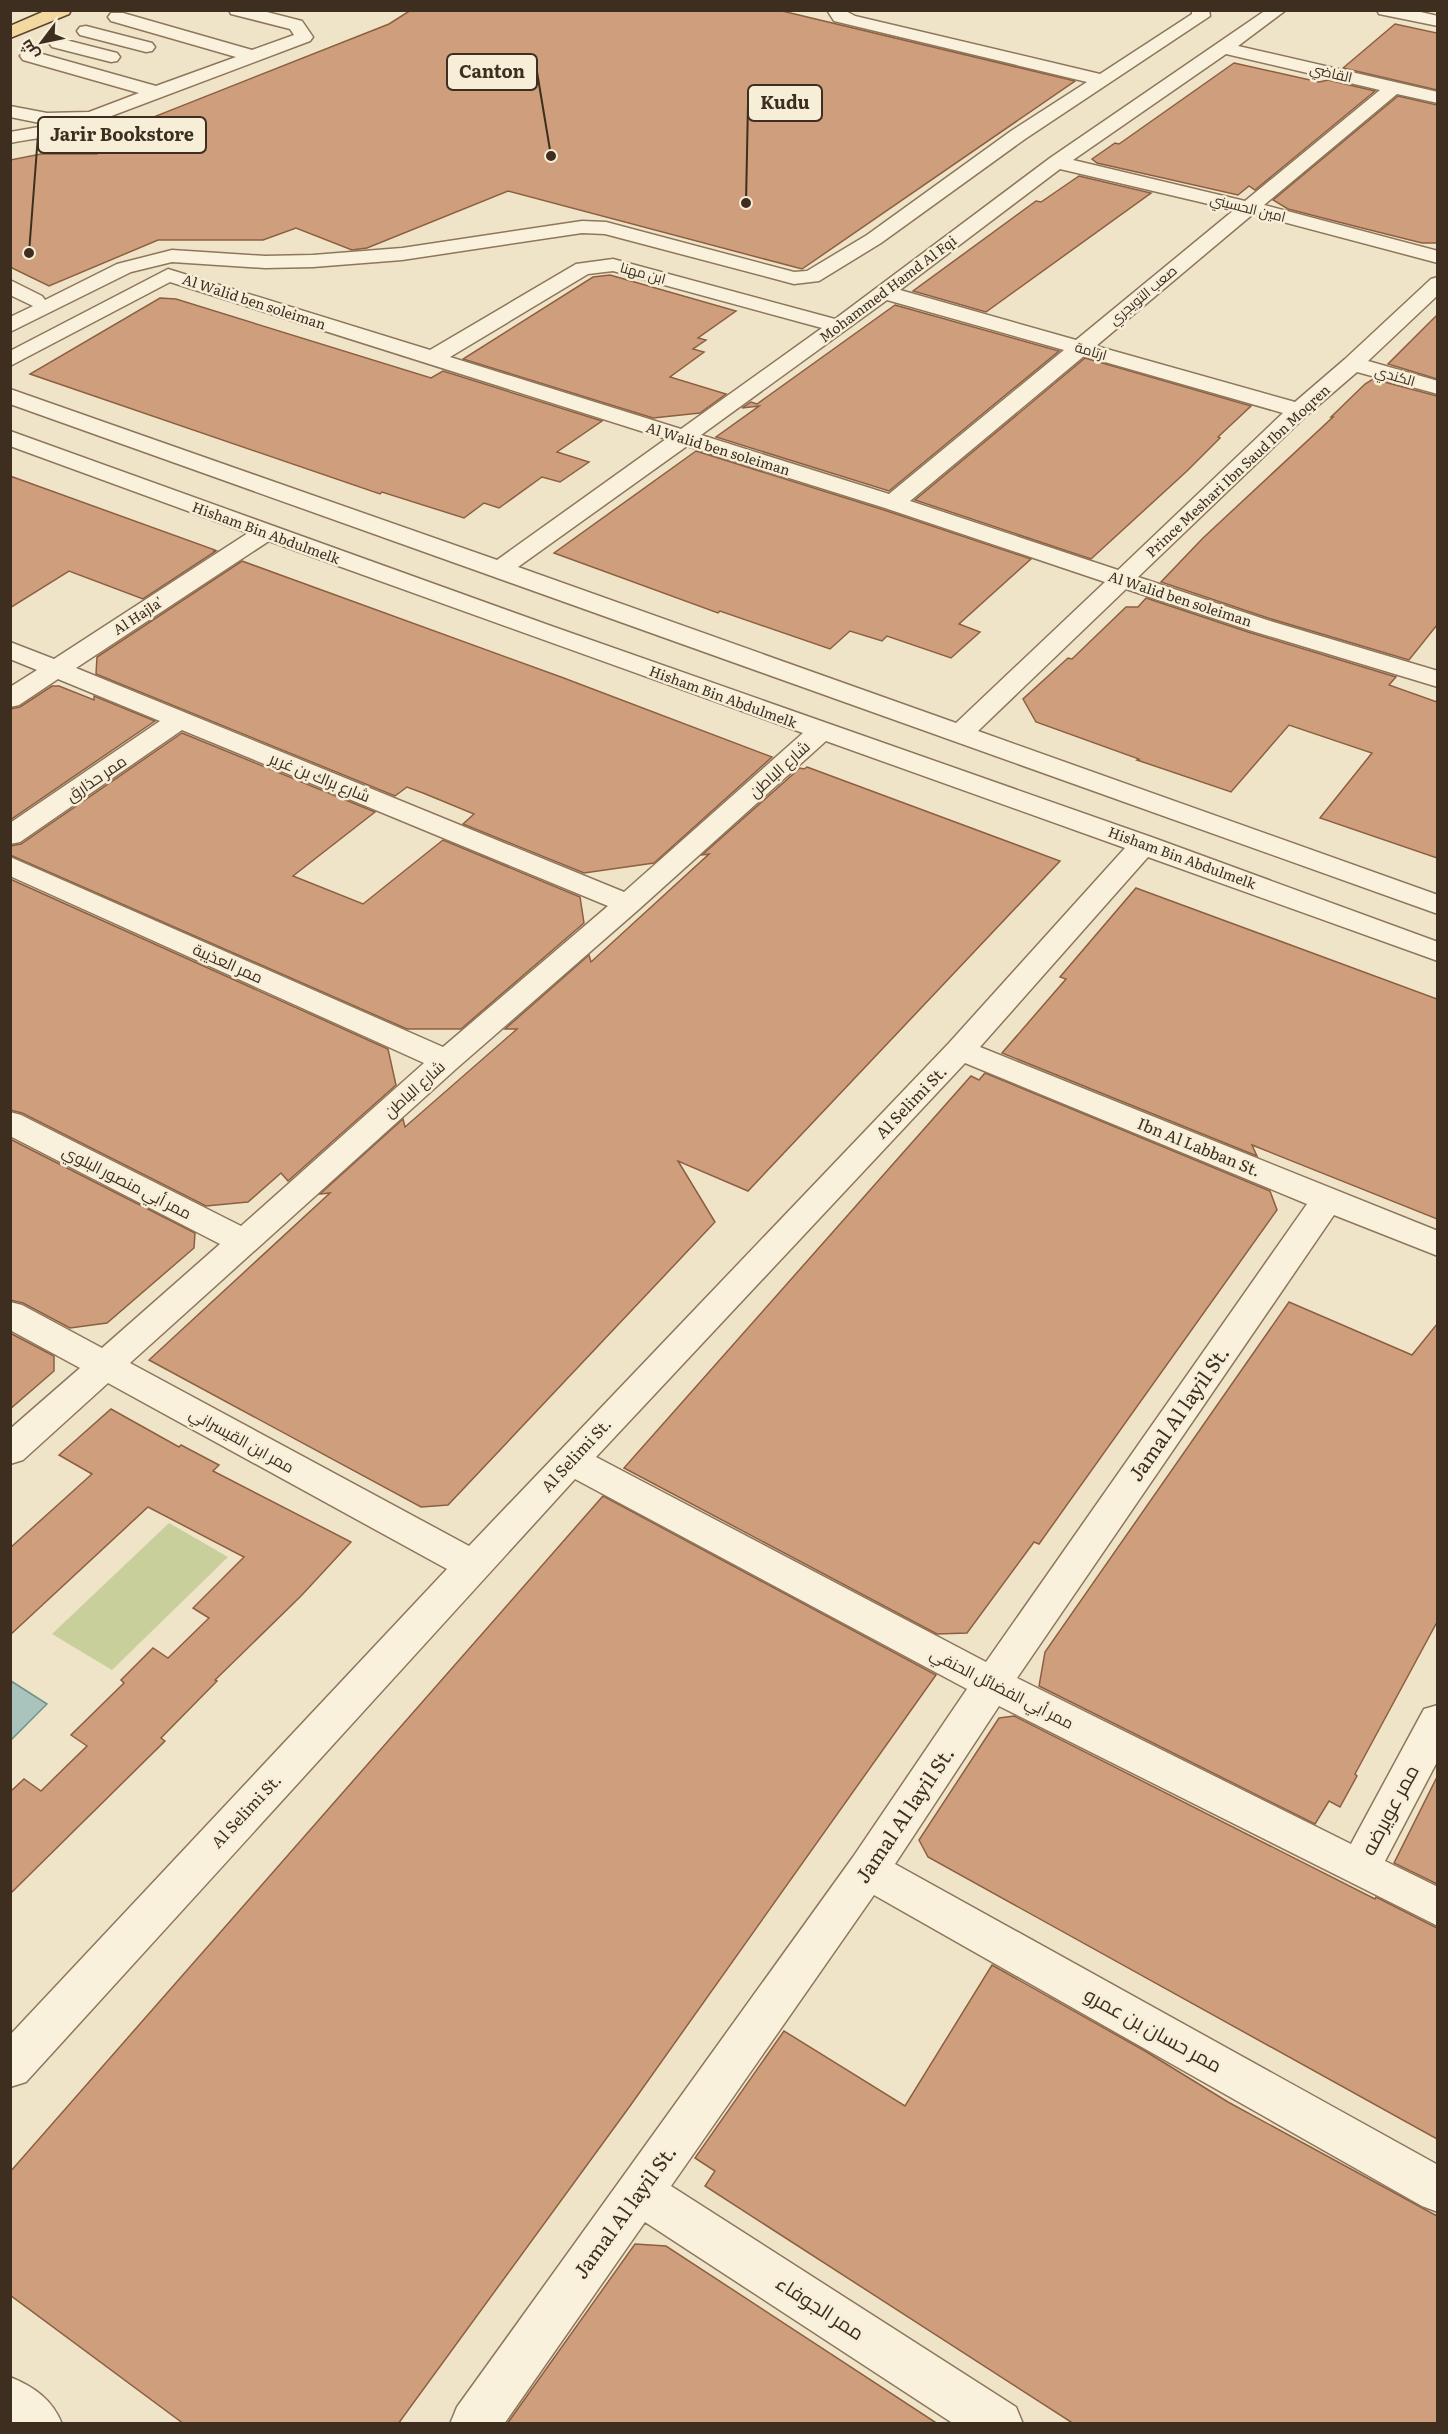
<svg xmlns="http://www.w3.org/2000/svg" width="1448" height="2434" viewBox="0 0 1448 2434" font-family="Literata,Cairo,serif">
<rect width="100%" height="100%" fill="#f0e4c8"/>
<path fill="#c9cf9b" d="M169,1523l59,34 -116,113 -60,-36z"/>
<path fill="#a9c4bc" stroke="#6f938a" stroke-width="1.5" d="M11,1681l36,23 -36,36h-1z"/>
<g fill="#cf9f7d" stroke="#8d5f41" stroke-width="1.5">
<path d="M411,10h367l297,71 -273,188 -294,-78 -141,57 -15,2 -56,-22 -33,12h-105l-109,46 -39,-19v-107l31,-6h56l16,-21 276,-109z"/>
<path d="M1395,24l42,9v57l-94,-22z"/>
<path d="M1234,63l85,19 9,-2 47,11 -120,99 -6,-4 -11,9 -141,-32 -5,-4 23,-16 4,1z"/>
<path d="M1398,96l39,9v138h-15l-60,-15 -74,-19 -15,-9z"/>
<path d="M1079,176l72,17 -165,119 -73,-21 123,-90 5,1z"/>
<path d="M610,275l126,36 -38,27 8,2 -13,9 11,3 -34,25 56,17 -26,19 -47,5 -190,-59 130,-82z"/>
<path d="M160,298l16,1 255,79 12,-7 159,50 -45,31 32,10 -29,20 -18,-5 -43,31 -15,-5 -20,15 -82,-26 -2,2 -350,-120z"/>
<path d="M895,305l164,46 -170,140 -173,-54 43,-31 -17,2 9,-6 6,2z"/>
<path d="M1437,315v64l-49,-15z"/>
<path d="M1085,358l166,48 -33,31 2,1 -33,33 -96,88 -176,-59z"/>
<path d="M1373,379l64,17v229l-28,35 -141,-42 -107,-36 42,-44 130,-121h-2l34,-33z"/>
<path d="M696,451l188,59 147,49 -72,65 21,8 -29,26 -64,-22 -5,5 -32,-10 -20,18 -110,-38 -2,2 -164,-60z"/>
<path d="M10,476l205,74 -1,1h2l-73,48 -74,-28 -59,37z"/>
<path d="M242,561l319,116 211,80 -118,106 -70,10 -121,-49 11,-10 -51,-21 -16,-6 -12,9 -299,-122 1,-17z"/>
<path d="M1146,598l102,34 148,45 -7,8 48,17v156l-117,-40 52,-65 -83,-28 -58,67 -94,-32 2,-1 -103,-37 -13,-23 45,-41 4,1 54,-52h12z"/>
<path d="M52,686h7l35,14v-4l61,25 -145,99v-111l10,-2z"/>
<path d="M182,733l193,79 -82,64 70,28 80,-64 137,57 4,26 -123,106h-54l-397,-174v-9l11,-2z"/>
<path d="M807,767l253,94 -312,330 -70,-30 37,61 -267,283 -27,2 -272,-147 181,-167 -10,1 83,-75 2,8 112,-98h-12l84,-74 2,7 118,-108 -7,1 98,-87 4,1z"/>
<path d="M10,879l378,170 8,36 -108,96 -7,-8 -33,29 -42,4 -184,-93 -12,-3z"/>
<path d="M1136,888l301,111v220l-185,-74 5,11 -255,-103 64,-74 -6,-2z"/>
<path d="M985,1073l285,118 7,19 -238,334 -5,-2 -67,91 -30,1 -313,-166 347,-392 8,4z"/>
<path d="M10,1139l185,94 -1,15 -87,75 -37,5 -47,-25 -13,-3z"/>
<path d="M1289,1302l123,53 25,-31v298l-82,152 2,2 -17,31 -11,-6 -14,23 -276,-138 6,-34z"/>
<path d="M10,1333l44,23v15l-44,38z"/>
<path d="M111,1409l68,38 2,-2 38,20 -6,6 138,71 -50,54 -86,84 2,1 -56,57 4,3 -155,153v-102l14,-13 17,12 46,-45 -16,-11 53,-52 -3,-3 32,-32 15,10 41,-40 -16,-10 51,-51 -96,-50 -138,128v-87l82,-74 -33,-19z"/>
<path d="M603,1496l333,179 -306,431 -232,318h-214l-174,-129v-123z"/>
<path d="M1014,1716l361,183 1,-2 61,31v211l-509,-282 -9,-17 80,-122z"/>
<path d="M1437,1777v107l-43,-21z"/>
<path d="M992,1965l153,86 83,51 209,114v208h-363l-369,-238 10,-15 -20,-13 89,-127 121,75z"/>
<path d="M635,2244l31,2 272,178h-431z"/>
</g>
<g fill="none" stroke-linecap="round" stroke-linejoin="round">
<g stroke="#8d765c" stroke-width="3">
<g id="minor">
<path d="M229,10h30l43,11 11,16 -3,4 -212,80 -27,2 -2,8c-22,8 -37,7 -59,12v-11l40,-7 -40,-8v-11l37,7 42,-1 50,-19 -116,-33 -3,-4 3,-4h12l121,34 80,-29 -125,-36 -3,-4 3,-4h12l129,37 42,-15 -4,-6 -59,-15z"/>
<path d="M827,10h17l11,6 245,58 92,-60v-4h17l1,6 -185,123 -144,104 -62,38 -25,3 -189,-50 -23,-1 -180,27 -89,7 -48,1 -93,-6 -41,10 -121,60v-15l23,-11 -23,-11v-15l32,16 3,4 72,-36 55,-14 93,6 48,-1 89,-7 180,-27 24,1 188,50 13,-1 60,-36 144,-104 76,-49 -253,-61z"/>
<path d="M1266,10h20l-48,36 200,46v11l-41,-9 -133,111 174,46v12l-185,-49 -157,132 199,56 50,-43 86,-80 7,-2v18l-70,66 70,20v13l-81,-22 -50,43 -169,162 129,43 171,51v16l-189,-57 -123,-41 -148,142 460,164v19l-1428,-510v-15l487,171 169,-121 -496,-157 -160,84v-15l158,-82 262,81 146,-86 37,-5 222,60 215,-161zM1226,54l154,36 -135,111 -172,-41zM1060,169l174,41 -158,130 -176,-50zM613,271l209,57 -141,101 -231,-72 138,-83zM887,300l177,50 -175,144 -188,-59zM1084,356l199,57 -165,157 -208,-69zM687,446l198,62 220,74 -149,141 -438,-156z"/>
<path d="M1377,10h35l26,6v10l-59,-12z"/>
<path d="M86,26l66,17 3,4 -3,4 -6,1 -66,-17 -3,-4 3,-4z"/>
<path d="M58,38l59,15 3,4 -3,4 -6,1 -59,-15 -3,-4 3,-4z"/>
<path d="M10,431l544,196 600,211 284,104v19l-290,-104 -168,190 458,184v25l-104,-41 -317,463 334,166 73,-135 14,-4v55l-53,101 53,26v39l-439,-220 -104,158 543,301v47l-16,-6 -548,-311 -203,291 345,221 7,17h-69l-309,-202 -141,202h-54l7,-17 396,-550 114,-168 -392,-210 -549,603 -16,5v-52l437,-466 -339,-186 -85,77 -13,4v-35l70,-61 -70,-38v-28l12,3 80,43 118,-104 -210,-108v-24l11,3 220,111 183,-163 -414,-187v-19l433,190 165,-141 -426,-176 -162,112 -10,2v-21l150,-102 -102,-42 -39,26 -9,2v-20l27,-17 -27,-11v-17l44,17 194,-126 -238,-87zM269,541l534,192 -179,159 -548,-224zM826,741l299,107 -176,195 -480,503 -339,-183 327,-295 181,-158zM965,1063l342,141 -321,458 -390,-205z"/>
<path d="M10,2377c24,10 42,22 52,47h-52z"/>
</g>
</g>
<g stroke="#5b4430" stroke-width="3">
<path id="major" d="M47,10h24l-2,4 -59,24v-12z"/>
</g>
<use href="#minor" fill="#faf1dc" fill-rule="evenodd"/>
<use href="#major" fill="#f3d9a0" fill-rule="evenodd"/>
</g>
<g text-anchor="middle" stroke-width="5" stroke-linejoin="round" paint-order="stroke">
<g font-size="14" fill="#3d2e20" stroke="#f7eed8">
<text transform="translate(1331 73) rotate(13)" y="5">القاضي</text>
<text transform="translate(1248 208) rotate(14)" y="5">امين الحسيني</text>
<text transform="translate(643 273) rotate(15)" y="5">ابن مهنا</text>
<text transform="translate(888 289) rotate(-37)" y="5">Mohammed Hamd Al Fqi</text>
<text transform="translate(1143 295) rotate(-40)" y="5">صعب التويجري</text>
<text transform="translate(254 302) rotate(18)" y="5">Al Walid ben soleiman</text>
<text transform="translate(1091 351) rotate(16)" y="5">ارتامة</text>
<text transform="translate(1395 376) rotate(16)" y="5">الكندي</text>
<text transform="translate(718 449) rotate(17)" y="5">Al Walid ben soleiman</text>
<text transform="translate(1238 471) rotate(-43)" y="5">Prince Meshari Ibn Saud Ibn Moqren</text>
<text transform="translate(266 533) rotate(20)" y="5">Hisham Bin Abdulmelk</text>
<text transform="translate(1180 599) rotate(18)" y="5">Al Walid ben soleiman</text>
<text transform="translate(138 616) rotate(-33)" y="5">Al Hajla'</text>
<text transform="translate(723 697) rotate(20)" y="5">Hisham Bin Abdulmelk</text>
<text transform="translate(1182 858) rotate(20)" y="5">Hisham Bin Abdulmelk</text>
</g>
<g font-size="16" fill="#3d2e20" stroke="#f7eed8">
<text transform="translate(779 769) rotate(-42)" y="6">شارع الباطن</text>
<text transform="translate(320 777) rotate(22)" y="6">شارع براك بن غرير</text>
<text transform="translate(96 778) rotate(-34)" y="6">ممر حذارق</text>
<text transform="translate(228 963) rotate(24)" y="6">ممر العذيبة</text>
<text transform="translate(414 1089) rotate(-42)" y="6">شارع الباطن</text>
<text transform="translate(911 1102) rotate(-46)" y="6">Al Selimi St.</text>
<text transform="translate(1199 1147) rotate(22)" y="6">Ibn Al Labban St.</text>
<text transform="translate(127 1182) rotate(27)" y="6">ممر أبي منصور البلوي</text>
<text transform="translate(242 1440) rotate(29)" y="6">ممر ابن القيسراني</text>
<text transform="translate(576 1455) rotate(-47)" y="6">Al Selimi St.</text>
<text transform="translate(1002 1688) rotate(27)" y="6">ممر أبي الفضائل الحنفي</text>
<text transform="translate(246 1811) rotate(-47)" y="6">Al Selimi St.</text>
</g>
<g font-size="20" fill="#3d2e20" stroke="#f7eed8">
<text transform="translate(1179 1414) rotate(-55)" y="7">Jamal Al layil St.</text>
<text transform="translate(1390 1810) rotate(-62)" y="7">ممر عويرضه</text>
<text transform="translate(905 1815) rotate(-56)" y="7">Jamal Al layil St.</text>
<text transform="translate(1153 2030) rotate(29)" y="7">ممر حسان بن عمرو</text>
<text transform="translate(625 2212) rotate(-54)" y="7">Jamal Al layil St.</text>
<text transform="translate(820 2308) rotate(33)" y="7">ممر الجوفاء</text>
</g>
</g>
<path fill="none" stroke="#3d2e20" stroke-width="2" d="M551 156L537 72M746 203L748 103M29 253L38 135"/>
<g fill="#3d2e20" stroke="#f7eed8" stroke-width="2">
<circle cx="551" cy="156" r="6"/>
<circle cx="746" cy="203" r="6"/>
<circle cx="29" cy="253" r="6"/>
</g>
<g fill="#f7eed8" stroke="#3d2e20" stroke-width="2">
<rect x="447" y="54" width="90" height="36" rx="6"/>
<rect x="748" y="85" width="74" height="36" rx="6"/>
<rect x="38" y="117" width="168" height="36" rx="6"/>
</g>
<g font-size="18" text-anchor="middle" font-weight="bold" fill="#3d2e20">
<text x="492" y="78">Canton</text>
<text x="785" y="109">Kudu</text>
<text x="122" y="141">Jarir Bookstore</text>
</g>
<rect width="1448" height="2434" fill="none" stroke="#3d2e20" stroke-width="24"/>
<g transform="translate(42 42) rotate(238)" stroke="#f7eed8" stroke-width="4.5" paint-order="stroke">
<path d="M0-4.5L10 22L0 15L-10 22Z" fill="#3d2e20"/>
<text y="-9" font-size="16" font-weight="bold" text-anchor="middle" fill="#3d2e20">ش</text>
</g>
</svg>
